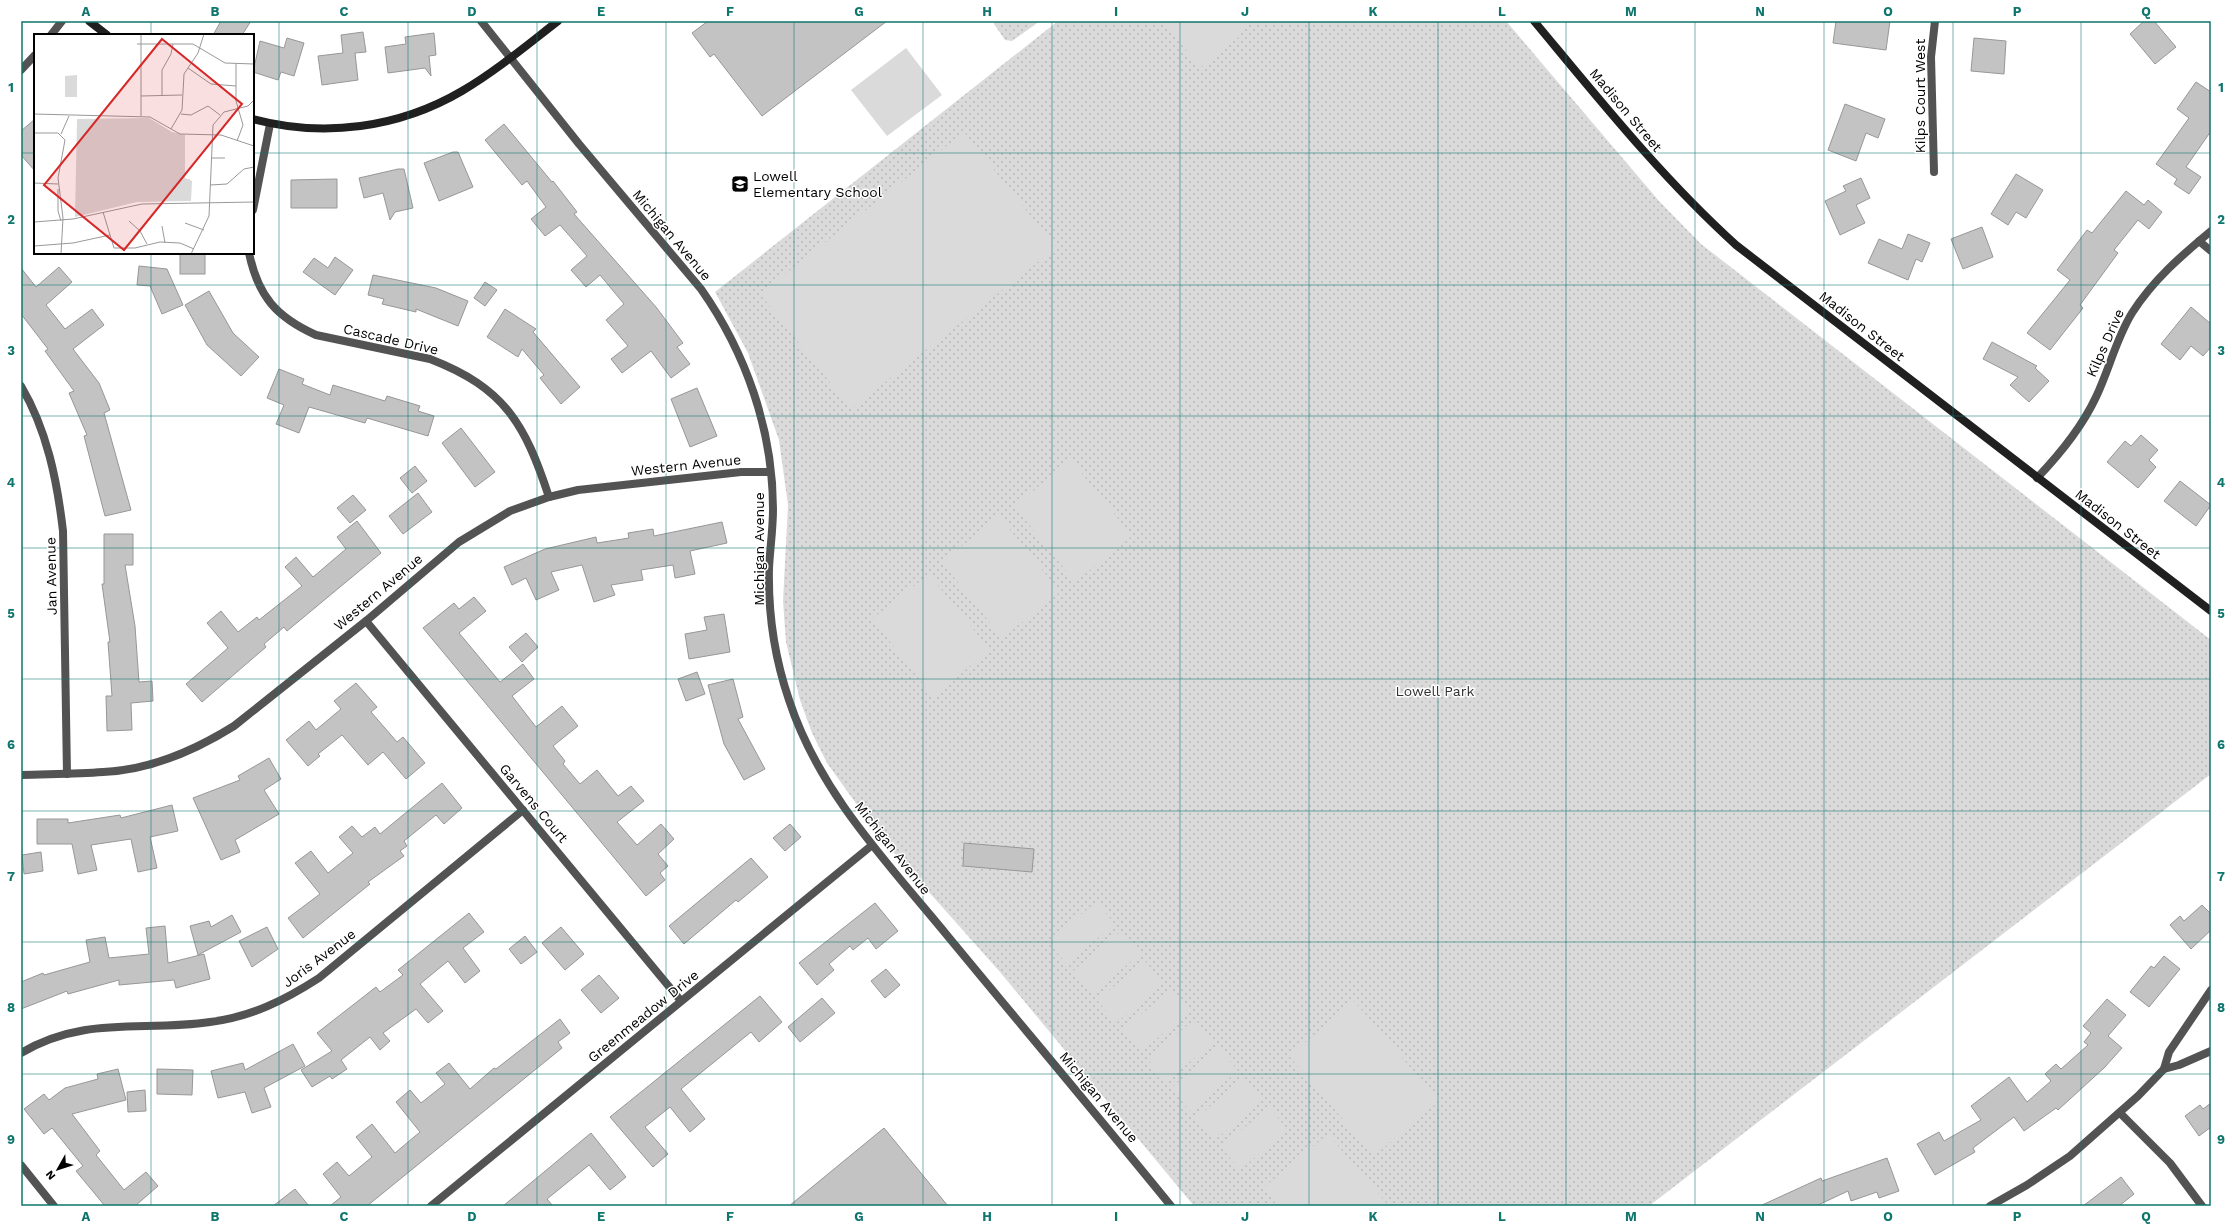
<svg xmlns="http://www.w3.org/2000/svg" width="2232" height="1227" viewBox="0 0 2232 1227" font-family="'Work Sans',sans-serif">
<defs>
<pattern id="grass-dots" width="8" height="8" patternUnits="userSpaceOnUse"><rect width="8" height="8" fill="#dadada"/><path d="M2 2h.1M6 6h.1" fill="none" stroke="#b9b9b9" stroke-width="1.8" stroke-linecap="round"/></pattern>
</defs>
<rect width="100%" height="100%" fill="#fff"/>
<g fill="url(#grass-dots)">
<path d="M994,21h46l-28,20 -7,-1 -11,-16z"/>
<path d="M1058,21h448l153,180 42,43 510,396v134l-562,432h-455l-194,-234 -120,-135 -53,-74 -15,-30 -12,-33 -14,-58 -3,-41 5,-96 -9,-65 -31,-87 -33,-61z"/>
</g>
<g fill="#dadada">
<path d="M1163,21h88l-13,17 -38,30z"/>
<path d="M906,48l36,47 -55,41 -36,-46z"/>
<path d="M964,132l92,116 -205,161 -91,-115z"/>
<path d="M1071,460l61,76 -57,46 -61,-76z"/>
<path d="M999,516l61,76 -58,46 -60,-76z"/>
<path d="M929,574l61,76 -57,46 -61,-77z"/>
<path d="M1096,902l19,22 -48,40 -19,-22z"/>
<path d="M1121,931l19,23 -48,40 -19,-23z"/>
<path d="M1145,961l19,22 -48,40 -19,-23z"/>
<path d="M1170,990l19,22 -48,40 -19,-22z"/>
<path d="M1354,1001l85,100 -65,55 -85,-100z"/>
<path d="M1195,1019l19,23 -48,40 -19,-23z"/>
<path d="M1219,1048l19,23 -48,40 -19,-23z"/>
<path d="M1244,1078l19,22 -48,40 -19,-22z"/>
<path d="M1269,1107l19,23 -48,40 -19,-23z"/>
<path d="M1328,1134l61,72h-111l-15,-18z"/>
</g>
<g fill="#c3c3c3" stroke="#979797">
<path d="M221,21h30l-9,14h-29z"/>
<path d="M708,21h179l-125,95 -48,-62 -4,3 -18,-24z"/>
<path d="M1836,21h54l-4,29 -53,-7z"/>
<path d="M2144,21h10l22,26 -21,17 -25,-30z"/>
<path d="M363,32l3,20 -11,1 3,27 -36,5 -4,-29 25,-3 -2,-18z"/>
<path d="M434,33l2,22 -7,1 2,20 -6,-8 -37,5 -3,-26 21,-3 -1,-7z"/>
<path d="M287,38l17,5 -10,33 -13,-4 -3,8 -25,-8 7,-31 24,7z"/>
<path d="M1974,38l32,3 -2,33 -33,-3z"/>
<path d="M2196,82l15,10v39l-25,36 15,10 -12,17 -15,-10 3,-5 -21,-15 33,-46 -12,-9z"/>
<path d="M1845,104l40,15 -7,19 -12,-5 -10,28 -28,-11z"/>
<path d="M35,119v52l-14,-16v-24z"/>
<path d="M504,124l48,58 1,-1 24,31 -3,2 82,93 27,36 -6,4 13,17 -19,14 -20,-27 -29,22 -11,-14 17,-13 -22,-26 18,-16 -24,-29 -14,12 -15,-17 16,-14 -27,-31 -15,11 -14,-17 15,-12 -19,-26 -5,4 -37,-45z"/>
<path d="M453,152h5l15,35 -34,14 -15,-38z"/>
<path d="M398,169h6l9,39 -18,4 -5,8 -7,-27 -19,5 -5,-20z"/>
<path d="M2016,174l27,16 -17,28 -10,-6 -8,13 -17,-11z"/>
<path d="M1861,178l9,20 -14,7 9,18 -25,12 -15,-34 21,-10 -3,-5z"/>
<path d="M337,179v29h-46v-28z"/>
<path d="M2126,191l18,14 4,-5 14,12 -13,17 -11,-9 -24,30 4,3 -38,52 3,3 -33,42 -23,-17 43,-53 -13,-10 30,-40 5,3z"/>
<path d="M1982,227l11,30 -30,12 -12,-30z"/>
<path d="M1908,234l22,9 -8,19 -6,-3 -8,21 -40,-17 11,-24 23,10z"/>
<rect x="180" y="253" width="25" height="21"/>
<path d="M335,257l18,13 -18,25 -32,-23 11,-14 14,10z"/>
<path d="M139,266l28,3 16,36 -21,9 -12,-28 -13,-1z"/>
<path d="M59,267l13,15 -26,23 19,24 27,-20 12,16 -31,24 26,34 11,27 -6,3 27,97 -26,6 -21,-80 3,-1 -18,-42 5,-2 -29,-40 3,-2 -27,-35v-46l15,19z"/>
<path d="M373,275l63,13 32,13 -10,25 -42,-17v3l-34,-8 2,-5 -16,-4z"/>
<path d="M485,282l12,8 -12,16 -11,-8z"/>
<path d="M209,291l24,42 26,24 -18,19 -34,-31 -22,-40z"/>
<path d="M2191,307l20,17v23l-8,9 -12,-10 -11,14 -19,-16z"/>
<path d="M505,309l31,20 -3,3 47,55 -19,17 -21,-26 4,-3 -22,-26 -4,8 -31,-20z"/>
<path d="M1992,342l45,24 -2,2 14,13 -20,21 -19,-17 8,-8 -35,-18z"/>
<path d="M279,369l25,10 -2,5 28,11 3,-10 52,16 2,-5 33,10 -2,5 16,5 -6,20 -61,-18 -2,5 -56,-16 -10,26 -23,-9 8,-19 -17,-7z"/>
<path d="M697,388l20,48 -27,11 -19,-48z"/>
<path d="M461,428l34,44 -20,15 -33,-44z"/>
<path d="M2141,435l17,15 -9,10 7,7 -18,21 -31,-26 18,-21 6,5z"/>
<path d="M415,466l12,15 -15,12 -12,-15z"/>
<path d="M2180,481l31,24 -15,21 -32,-25z"/>
<path d="M418,493l14,19 -29,22 -14,-18z"/>
<path d="M353,495l13,15 -16,13 -13,-15z"/>
<path d="M357,521l24,32 -94,78 -3,-4 -20,17 2,3 -64,55 -16,-18 42,-36 -21,-25 14,-12 17,21 19,-15 2,3 43,-34 -17,-19 11,-10 17,20 33,-28 -9,-12z"/>
<path d="M722,522l5,21 -37,8 5,23 -20,4 -2,-13 -32,5 2,10 -32,5 4,10 -21,7 -12,-37 -31,7 8,18 -23,10 -10,-22 -14,7 -8,-18 41,-18 51,-12 1,6 32,-5 -1,-5 25,-4 1,7z"/>
<path d="M104,534h29v31h-8l10,61 4,56 13,-1 1,20 -22,2 1,27 -25,1 -1,-35h6l-4,-54h2l-8,-58h2z"/>
<path d="M474,597l12,14 -27,22 41,49 23,-18 11,15 -22,17 24,31 26,-21 16,20 -25,20 12,15 -2,3 17,20 17,-14 21,26 13,-10 13,15 -27,21 20,23 24,-21 13,15 -16,15 10,12 -8,7 5,7 -19,16 -223,-268 31,-25 5,6z"/>
<path d="M724,614l6,38 -41,7 -4,-25 22,-4 -3,-13z"/>
<path d="M526,633l12,14 -16,15 -13,-15z"/>
<path d="M697,672l8,22 -19,7 -8,-22z"/>
<path d="M733,679l10,38 -5,2 27,50 -21,11 -20,-36 -16,-59z"/>
<path d="M356,683l21,24 -6,5 26,30 6,-5 22,26 -19,16 -23,-27 -15,13 -26,-30 -24,19 2,2 -12,10 -22,-26 23,-19 7,9 25,-21 -7,-8z"/>
<path d="M269,758l12,21 -17,11 15,24 -44,26 5,12 -19,8 -28,-62 47,-18 -2,-4z"/>
<path d="M442,783l20,25 -18,16 -8,-9 -32,26 3,5 -7,5 4,5 -36,26 2,2 -67,54 -15,-20 32,-24 -25,-31 16,-12 17,22 25,-20 -14,-16 13,-11 10,11 13,-10 5,7z"/>
<path d="M172,805l6,26 -28,6 7,31 -19,4 -7,-33 -40,6 6,25 -19,4 -6,-30h-35v-25h31v4l52,-8 1,3z"/>
<path d="M790,824l11,13 -16,14 -12,-13z"/>
<path d="M964,843l70,6 -2,23 -69,-6z"/>
<path d="M41,852l2,19 -19,3 -2,-19z"/>
<path d="M751,858l17,19 -30,25 -2,-2 -52,44 -15,-18z"/>
<path d="M875,903l23,28 -22,18 -8,-11 -15,12 -3,-4 -21,18 5,6 -17,15 -18,-22z"/>
<path d="M2202,905l9,9v16l-20,19 -21,-24 10,-9 4,5z"/>
<path d="M469,913l15,19 -21,16 17,23 -15,12 -17,-22 -28,23 23,27 -15,12 -12,-14 -33,24 7,8 -10,9 -10,-13 -29,23 6,9 -15,10 -2,-3 -18,11 -11,-17 31,-19 -15,-18 59,-46 4,5 23,-17 -5,-5z"/>
<path d="M232,915l9,17 -43,23 -8,-29 19,-5 2,6z"/>
<path d="M165,926l3,37 36,-9 6,25 -34,9 -2,-8 -55,5v-5l-51,14 -1,-3 -46,18v-27l22,-9 1,2 46,-13 -4,-22 19,-3 4,21 40,-4 -3,-26z"/>
<path d="M267,927l11,22 -26,18 -13,-26z"/>
<path d="M561,927l23,27 -19,16 -23,-27z"/>
<path d="M525,936l12,16 -16,12 -12,-15z"/>
<path d="M2164,956l16,13 -31,38 -19,-15 21,-26 3,2z"/>
<path d="M886,969l14,16 -15,13 -14,-17z"/>
<path d="M599,975l20,23 -18,15 -20,-23z"/>
<path d="M760,996l22,26 -23,20 -8,-10 -70,57 24,30 -15,13 -20,-25 -25,20 23,27 -15,13 -43,-50z"/>
<path d="M822,998l13,15 -35,29 -12,-15z"/>
<path d="M2107,999l19,16 -18,21 14,12 -18,20 -46,42 -2,-2 -32,23 -10,-14 -41,31 2,4 -40,23 -18,-31 22,-12 5,9 37,-21 -10,-14 38,-29 18,25 24,-21 -6,-7 11,-10 5,5 27,-24 -4,-3 7,-9 -8,-7z"/>
<path d="M560,1019l10,14 -12,9 4,6 -147,119 -48,39h-37l11,-9 -18,-23 14,-12 12,14 23,-19 -16,-20 16,-13 23,29 25,-21 -24,-30 14,-12 11,13 24,-19 -9,-11 13,-10 21,26 24,-21 2,1z"/>
<path d="M293,1044l12,22 -41,22 7,19 -19,6 -7,-21 -27,6 -7,-27 32,-8 2,7z"/>
<path d="M118,1069l8,31 -54,14 28,37 -4,4 28,35 22,-18 12,14 -23,20h-30l-29,-35 7,-5 -31,-38 -8,6 -20,-25 20,-15 5,6 16,-12 33,-9 -1,-5z"/>
<path d="M157,1069l36,1 -1,25 -35,-1z"/>
<path d="M145,1090l1,21 -18,1 -1,-20z"/>
<path d="M2211,1103v24l-12,9 -14,-20 15,-11 3,4z"/>
<path d="M884,1128l64,78h-159z"/>
<path d="M591,1133l35,44 -16,13 -21,-25 -42,34 6,7h-50z"/>
<path d="M1887,1158l12,33 -20,7 -2,-6 -26,9 -3,-10 -32,15h-56l61,-28 1,3z"/>
<path d="M2121,1177l13,17 -15,12h-36z"/>
<path d="M295,1189l14,17h-36z"/>
</g>
<g fill="none" stroke-linecap="round" stroke-linejoin="round">
<g stroke="#535353" stroke-width="8">
<path d="M481,21l98,123 122,145c45,64 72,141 72,220 0,20 -3,40 -4,59 -1,44 6,91 20,132 30,92 97,161 157,234 75,91 151,181 225,272"/>
<path d="M51,35l11,-14"/>
<path d="M21,70l14,-15"/>
<path d="M1934,172l-3,-115 4,-36"/>
<path d="M253,210l17,-86"/>
<path d="M2199,241l12,10"/>
<path d="M249,253c9,43 27,64 67,82l114,24c75,29 95,65 119,138"/>
<path d="M21,386c26,44 36,94 42,145l4,243"/>
<path d="M2037,478c23,-24 45,-51 59,-81 13,-27 20,-58 36,-84 21,-33 49,-57 79,-82"/>
<path d="M366,621l315,380"/>
<path d="M21,775c27,-1 55,-1 82,-3 48,-2 91,-21 131,-46l132,-105 93,-79 51,-31 39,-14 29,-7 163,-18h29"/>
<path d="M21,1053c64,-38 122,-21 189,-31 41,-5 75,-22 109,-44l204,-168"/>
<path d="M2164,1069l15,-4 32,-14"/>
<path d="M2120,1113l50,50 32,43"/>
<path d="M21,1165l33,41"/>
<path d="M431,1206l440,-360"/>
<path d="M1990,1206l37,-21 43,-29 68,-60 26,-27 5,-17 42,-62"/>
</g>
<g stroke="#202020" stroke-width="8">
<path d="M89,21l18,14"/>
<path d="M1534,21c65,78 127,156 202,224l475,366"/>
<path d="M253,119c71,19 146,9 209,-28 34,-20 65,-46 96,-70"/>
</g>
</g>
<path fill="none" stroke="#0f766e" stroke-width="1" stroke-opacity="0.55" d="M151,21v14M279,21v1185M408,21v1185M537,21v1185M666,21v1185M794,21v1185M923,21v1185M1052,21v1185M1180,21v1185M1309,21v1185M1438,21v1185M1566,21v1185M1695,21v1185M1824,21v1185M1953,21v1185M2081,21v1185M21,153h14M253,153h1958M151,253v953M21,285h2190M21,416h2190M21,548h2190M21,679h2190M21,811h2190M21,942h2190M21,1074h2190"/>
<defs>
<g id="school-square" transform="scale(0.9)"><rect x="-9" y="-9" width="18" height="18" rx="4" fill="#000" stroke="#fff"/><path d="M0-5L7-2L0 1L-7-2ZM-4 1L0 2.5L4 1V4Q0 6-4 4Z" fill="#fff"/></g>
</defs>
<g fill-rule="evenodd">
<use href="#school-square" x="740" y="184"/>
</g>
<g text-anchor="middle" stroke-width="3" stroke-linejoin="round" paint-order="stroke">
<g font-size="14" fill="#000" stroke="#fff">
<text transform="translate(1920 96) rotate(-90)" y="5">Kilps Court West</text>
<text transform="translate(1626 110) rotate(50)" y="5">Madison Street</text>
<text transform="translate(672 235) rotate(50)" y="5">Michigan Avenue</text>
<text transform="translate(1862 326) rotate(38)" y="5">Madison Street</text>
<text transform="translate(391 339) rotate(13)" y="5">Cascade Drive</text>
<text transform="translate(2105 343) rotate(-66)" y="5">Kilps Drive</text>
<text transform="translate(686 465) rotate(-6)" y="5">Western Avenue</text>
<text transform="translate(2118 524) rotate(38)" y="5">Madison Street</text>
<text transform="translate(759 549) rotate(-90)" y="5">Michigan Avenue</text>
<text transform="translate(51 576) rotate(-91)" y="5">Jan Avenue</text>
<text transform="translate(378 592) rotate(-40)" y="5">Western Avenue</text>
<text transform="translate(534 803) rotate(50)" y="5">Garvens Court</text>
<text transform="translate(893 848) rotate(52)" y="5">Michigan Avenue</text>
<text transform="translate(319 958) rotate(-37)" y="5">Joris Avenue</text>
<text transform="translate(643 1016) rotate(-39)" y="5">Greenmeadow Drive</text>
<text transform="translate(1099 1097) rotate(50)" y="5">Michigan Avenue</text>
</g>
<g font-size="14" fill="#000" stroke="#fff" text-anchor="start">
<text x="753" y="181">Lowell<tspan x="753" dy="16">Elementary School</tspan></text>
</g>
<g font-size="14" fill="#313131" stroke="#fff">
<text x="1435" y="696">Lowell Park</text>
</g>
</g>
<g transform="translate(34 34)">
<rect width="220" height="220" fill="#fff"/>
<path d="M115,84l23,14 13,3v43l7,3 -1,20 -54,1 -62,15 2,-98z" fill="#dadada"/>
<path d="M43,41v22h-12v-21zM137,104h12v22h-13zM140,145h16v15l-12,-3z" fill="#dadada"/>
<path fill="none" stroke="#999" stroke-width="1" d="M107,0v82M103,10h56l32,19 29,1M202,30v37l7,24 -6,16M154,34l23,16 25,2M107,62l41,-1M128,62v-26l9,-16 2,-10M0,80l116,3 30,17 41,1 33,11M147,80l10,1 17,-9 12,9M137,95l11,-19 2,-36 14,-21 6,-19M0,99h24l7,7 -7,38 5,40 -2,36M27,100l8,-18M177,124h14M0,149l24,1M176,151l17,-1 17,-15 10,-2M24,155v22l3,10M69,178l11,36h21l25,-6 20,1 14,6M95,187l11,10 7,13M0,188l39,-3 69,-15 112,-2M151,189l19,7M128,192l3,17M0,212l39,-3 37,-8M157,220l18,-38 4,-91 11,-13 24,-6 6,-6"/>
<path fill="#d62828" fill-opacity="0.15" stroke="#d62828" stroke-width="2" d="M128,5l80,65 -118,146 -80,-65z"/>
<rect width="220" height="220" fill="none" stroke="#000" stroke-width="2"/>
</g>
<rect width="2232" height="1227" fill="none" stroke="#ffffff" stroke-width="44"/>
<g transform="translate(58 1169) rotate(231)" stroke="#ffffff" stroke-width="3" paint-order="stroke">
<path d="M0-3L7 15L0 10L-7 15Z" fill="#000000"/>
<text y="-6" font-size="11" font-weight="bold" text-anchor="middle" fill="#000000">N</text>
</g>
<rect x="22" y="22" width="2188" height="1183" fill="none" stroke="#0f766e" stroke-width="1.5"/>
<g font-size="13" text-anchor="middle" font-weight="bold" fill="#0f766e">
<text x="86" y="16">A</text>
<text x="215" y="16">B</text>
<text x="344" y="16">C</text>
<text x="472" y="16">D</text>
<text x="601" y="16">E</text>
<text x="730" y="16">F</text>
<text x="859" y="16">G</text>
<text x="987" y="16">H</text>
<text x="1116" y="16">I</text>
<text x="1245" y="16">J</text>
<text x="1373" y="16">K</text>
<text x="1502" y="16">L</text>
<text x="1631" y="16">M</text>
<text x="1760" y="16">N</text>
<text x="1888" y="16">O</text>
<text x="2017" y="16">P</text>
<text x="2146" y="16">Q</text>
<text x="11" y="92">1</text>
<text x="2221" y="92">1</text>
<text x="11" y="224">2</text>
<text x="2221" y="224">2</text>
<text x="11" y="355">3</text>
<text x="2221" y="355">3</text>
<text x="11" y="487">4</text>
<text x="2221" y="487">4</text>
<text x="11" y="618">5</text>
<text x="2221" y="618">5</text>
<text x="11" y="749">6</text>
<text x="2221" y="749">6</text>
<text x="11" y="881">7</text>
<text x="2221" y="881">7</text>
<text x="11" y="1012">8</text>
<text x="2221" y="1012">8</text>
<text x="11" y="1144">9</text>
<text x="2221" y="1144">9</text>
<text x="86" y="1221">A</text>
<text x="215" y="1221">B</text>
<text x="344" y="1221">C</text>
<text x="472" y="1221">D</text>
<text x="601" y="1221">E</text>
<text x="730" y="1221">F</text>
<text x="859" y="1221">G</text>
<text x="987" y="1221">H</text>
<text x="1116" y="1221">I</text>
<text x="1245" y="1221">J</text>
<text x="1373" y="1221">K</text>
<text x="1502" y="1221">L</text>
<text x="1631" y="1221">M</text>
<text x="1760" y="1221">N</text>
<text x="1888" y="1221">O</text>
<text x="2017" y="1221">P</text>
<text x="2146" y="1221">Q</text>
</g>
</svg>
